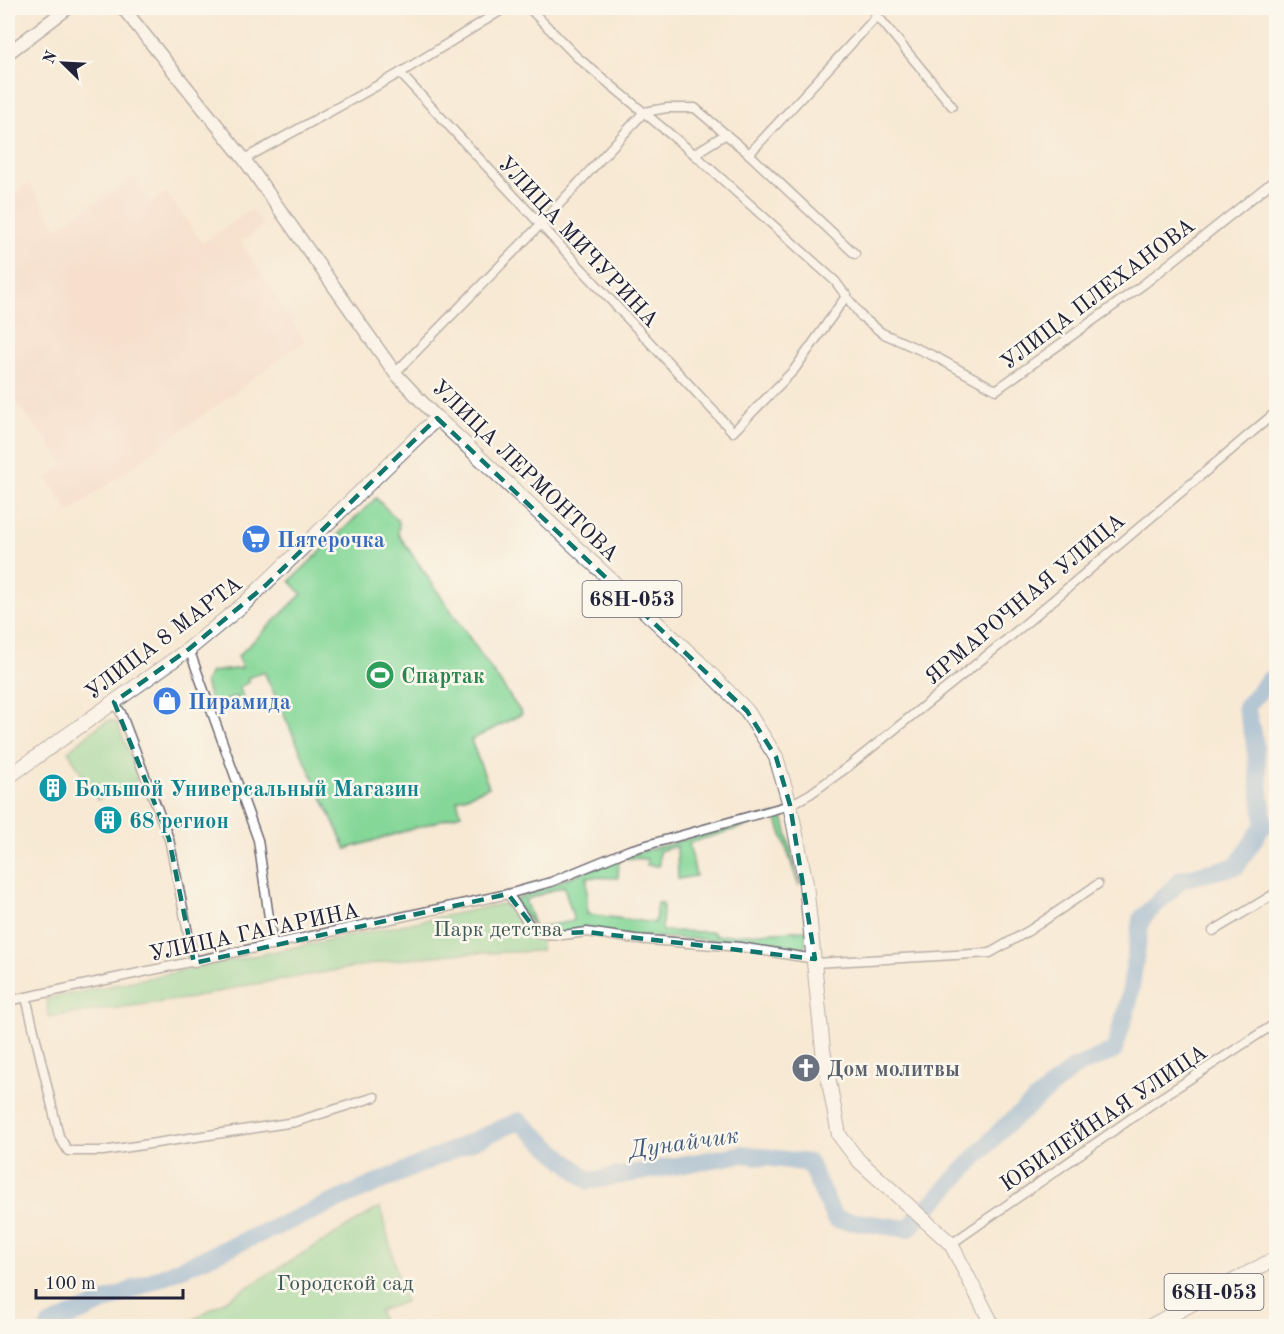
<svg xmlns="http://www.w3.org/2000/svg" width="1284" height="1334" viewBox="0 0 1284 1334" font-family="'Old Standard TT',serif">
<rect width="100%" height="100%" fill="#fbf7ec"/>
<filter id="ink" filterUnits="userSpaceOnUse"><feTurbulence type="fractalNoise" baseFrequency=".0167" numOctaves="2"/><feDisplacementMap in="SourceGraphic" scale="12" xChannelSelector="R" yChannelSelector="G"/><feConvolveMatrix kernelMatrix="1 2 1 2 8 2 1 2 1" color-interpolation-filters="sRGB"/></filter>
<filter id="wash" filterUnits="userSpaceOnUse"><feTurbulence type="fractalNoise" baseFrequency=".008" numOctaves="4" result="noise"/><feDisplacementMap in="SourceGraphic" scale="24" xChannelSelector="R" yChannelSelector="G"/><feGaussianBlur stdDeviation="1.35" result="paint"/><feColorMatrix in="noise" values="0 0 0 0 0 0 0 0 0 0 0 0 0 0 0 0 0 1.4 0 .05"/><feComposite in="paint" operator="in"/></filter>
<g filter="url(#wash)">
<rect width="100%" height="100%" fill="#f7e9d4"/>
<path fill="#f6d1c5" d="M134,177l16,25 16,-10 37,51 49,-34 12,17 -23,16 64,99 -236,172 -22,-35 17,-14 -56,-72v-192l21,-17 28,44z"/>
<g fill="#85d798" stroke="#547c6a" stroke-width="1.5" fill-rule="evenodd">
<path d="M376,498l23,24 -1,12 124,180 -51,26 18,47 -32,13 4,14 -115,35 -82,-177 -17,6 2,4 -10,5 5,12 -5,2 -3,-5 -24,10 -7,-24 6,-10 31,-4 -4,-12 64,-62 -12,-13z"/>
<path d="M110,720l7,3 21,53 -5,9 -36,15 -29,-49 32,-26z"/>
<path d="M775,815l9,5 15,66 -23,-69 -87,26 7,33 -18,3 -1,-33 -18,5v15l-12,-1v-6l-28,-1 -1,20 -31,-1v37l68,9 2,-20h6l-1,28 52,1 1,4 91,-6v13l-4,6 -87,-9 -178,-9 -23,-31 104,-42zM564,886l10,35 -39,7 -10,-28z"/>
<path d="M502,904l7,1 18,26 14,8v12l-88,3 -56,6 -154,26 -51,12 -143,19 -3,-18z"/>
<path d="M380,1207l25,95 -26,9 4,15h-200z"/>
</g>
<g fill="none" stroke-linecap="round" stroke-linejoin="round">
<path stroke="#669ed4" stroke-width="18" d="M49,1326l470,-205 70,60 154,-27 66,9 26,56 73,10 95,-101 72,-61 39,-16 15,-50 12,-82 41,-40 55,-13 27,-42 -10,-86 -8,-31 23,-27 7,-1"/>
</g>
</g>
<g filter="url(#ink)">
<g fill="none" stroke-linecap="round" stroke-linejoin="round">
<g stroke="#6d6871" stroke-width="11">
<g id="street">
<path d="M529,8l48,49 117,97 141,127 26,35 21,17 54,24 60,33 148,-106 132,-105"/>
<path d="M871,8l81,98"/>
<path d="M400,73l333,359 61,-62 53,-75"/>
<path d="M694,154l32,-20"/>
<path d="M749,154l129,-139"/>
<path d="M244,159l156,-86 105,-65"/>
<path d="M395,373l145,-148 104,-113 23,-4h28l54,46 106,100"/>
<path d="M189,649l69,191 15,106"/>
<path d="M114,702l7,11 48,126 25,124"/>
<path d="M508,894l25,36 6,4 24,1 24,-3 48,7 105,8 75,12"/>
<path d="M1213,931l63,-38"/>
<path d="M815,963l175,-10 40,-23 68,-46"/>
<path d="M26,997l33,139 9,15h35l192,-29 80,-25"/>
<path d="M8,1001l500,-107 43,-12 78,-32 161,-45 20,-11 39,-28 157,-126 270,-228"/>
<path d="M951,1244l208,-145 117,-76"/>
</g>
</g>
<g stroke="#6d6871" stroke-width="15">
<g id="secondary">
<path d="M123,8l121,151 151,214 42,45"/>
<path d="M8,53l60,-45"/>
</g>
</g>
<g stroke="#6d6871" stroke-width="16">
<g id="primary">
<path d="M8,777l181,-128 56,-46 192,-185 261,243 49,50 29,46 14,48 16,79 17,166 16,85 19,25 93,84 42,82"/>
<path d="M1151,1326l125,-68"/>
</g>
</g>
<use href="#street" stroke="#fff" stroke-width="8"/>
<use href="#secondary" stroke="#fff" stroke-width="12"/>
<use href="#primary" stroke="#fff" stroke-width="14"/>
</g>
</g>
<path d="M0 0H1284V1334H0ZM437,418l310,293 29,46 14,48 25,154 -228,-27 -48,2 -31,-40 -314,69 -25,-124 -55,-137 75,-53 77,-64z" fill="#f7e9d4" fill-opacity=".55" fill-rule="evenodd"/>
<path fill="none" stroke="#0f766e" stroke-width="4.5" stroke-dasharray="12 8" stroke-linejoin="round" d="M437,418l310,293 29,46 14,48 25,154 -228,-27 -48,2 -31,-40 -314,69 -25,-124 -55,-137 75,-53 77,-64z"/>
<defs>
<g id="supermarket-disc" transform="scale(1.5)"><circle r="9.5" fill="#3f7fe0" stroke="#fbf7ec"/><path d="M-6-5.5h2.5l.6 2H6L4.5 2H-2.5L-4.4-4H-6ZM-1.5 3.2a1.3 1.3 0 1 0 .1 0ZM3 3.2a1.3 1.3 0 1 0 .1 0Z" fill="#fff"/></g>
<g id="stadium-disc" transform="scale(1.5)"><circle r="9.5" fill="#2e9e5b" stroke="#fbf7ec"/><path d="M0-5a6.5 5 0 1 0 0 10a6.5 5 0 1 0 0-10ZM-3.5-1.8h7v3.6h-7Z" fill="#fff"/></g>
<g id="shop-disc" transform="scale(1.5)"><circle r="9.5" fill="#3f7fe0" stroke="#fbf7ec"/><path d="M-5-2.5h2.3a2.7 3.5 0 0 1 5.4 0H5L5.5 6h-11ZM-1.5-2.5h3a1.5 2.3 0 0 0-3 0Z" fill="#fff"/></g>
<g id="building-disc" transform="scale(1.5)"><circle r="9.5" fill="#0f9aa8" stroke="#fbf7ec"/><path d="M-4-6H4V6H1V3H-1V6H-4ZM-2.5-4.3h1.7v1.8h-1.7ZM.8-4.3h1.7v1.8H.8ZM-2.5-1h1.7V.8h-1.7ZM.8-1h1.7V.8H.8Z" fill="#fff"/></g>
<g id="church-disc" transform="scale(1.5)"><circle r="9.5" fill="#6b7280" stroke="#fbf7ec"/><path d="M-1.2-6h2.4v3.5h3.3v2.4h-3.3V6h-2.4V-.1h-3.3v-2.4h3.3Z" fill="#fff"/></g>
</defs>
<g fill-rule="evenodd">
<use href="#supermarket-disc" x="256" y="539"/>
<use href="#stadium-disc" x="380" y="675"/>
<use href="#shop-disc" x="167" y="701"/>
<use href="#building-disc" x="53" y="788"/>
<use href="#building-disc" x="108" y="820"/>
<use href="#church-disc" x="806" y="1068"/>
</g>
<g text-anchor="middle" stroke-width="5" stroke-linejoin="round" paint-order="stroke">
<g fill="#fbf7ec" stroke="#636270" stroke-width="1.5">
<rect x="582.5" y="581" width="99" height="36" rx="4.5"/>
<rect x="1164.5" y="1274" width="99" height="36" rx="4.5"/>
</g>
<g font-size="21" font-weight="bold" fill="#22223b">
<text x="632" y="606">68Н-053</text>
<text x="1214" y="1299">68Н-053</text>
</g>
<g font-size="22" fill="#22223b" stroke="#fbf7ec">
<text transform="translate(579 241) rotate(47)" y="8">УЛИЦА МИЧУРИНА</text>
<text transform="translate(1097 293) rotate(-37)" y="8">УЛИЦА ПЛЕХАНОВА</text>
<text transform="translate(526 470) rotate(44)" y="8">УЛИЦА ЛЕРМОНТОВА</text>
<text transform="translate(1024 598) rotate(-40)" y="8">ЯРМАРОЧНАЯ УЛИЦА</text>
<text transform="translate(163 637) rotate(-37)" y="8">УЛИЦА 8 МАРТА</text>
<text transform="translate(254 931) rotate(-12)" y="8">УЛИЦА ГАГАРИНА</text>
<text transform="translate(1103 1117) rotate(-34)" y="8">ЮБИЛЕЙНАЯ УЛИЦА</text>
</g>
<g font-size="22" font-weight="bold" fill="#366cbe" stroke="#fbf7ec" text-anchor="start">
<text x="277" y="547">Пятерочка</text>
<text x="188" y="709">Пирамида</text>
</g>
<g font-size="22" font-weight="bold" fill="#27864d" stroke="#fbf7ec" text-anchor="start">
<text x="401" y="683">Спартак</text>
</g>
<g font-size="22" font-weight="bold" fill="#0d838f" stroke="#fbf7ec" text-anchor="start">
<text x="74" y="796">Большой Универсальный Магазин</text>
<text x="129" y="828">68 регион</text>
</g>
<g font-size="22" fill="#405857" stroke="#fbf7ec">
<text x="498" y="936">Парк детства</text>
<text x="345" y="1290">Городской сад</text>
</g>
<g font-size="22" font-weight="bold" fill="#5b616d" stroke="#fbf7ec" text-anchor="start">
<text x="827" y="1076">Дом молитвы</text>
</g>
<g font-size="24" font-style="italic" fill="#415a80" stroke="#fbf7ec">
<text transform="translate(684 1142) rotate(-8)" y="8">Дунайчик</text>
</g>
</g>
<rect width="1284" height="1334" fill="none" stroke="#fbf7ec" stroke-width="30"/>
<g transform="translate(63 63) rotate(294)" stroke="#fbf7ec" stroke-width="4.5" paint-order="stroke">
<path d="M0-4.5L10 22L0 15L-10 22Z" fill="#22223b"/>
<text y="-9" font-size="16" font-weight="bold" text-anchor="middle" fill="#22223b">N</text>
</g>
<path d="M36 1289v9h147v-9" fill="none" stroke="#22223b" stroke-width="3"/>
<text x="45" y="1289" font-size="18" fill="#22223b" stroke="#fbf7ec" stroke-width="4.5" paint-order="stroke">100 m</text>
</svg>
